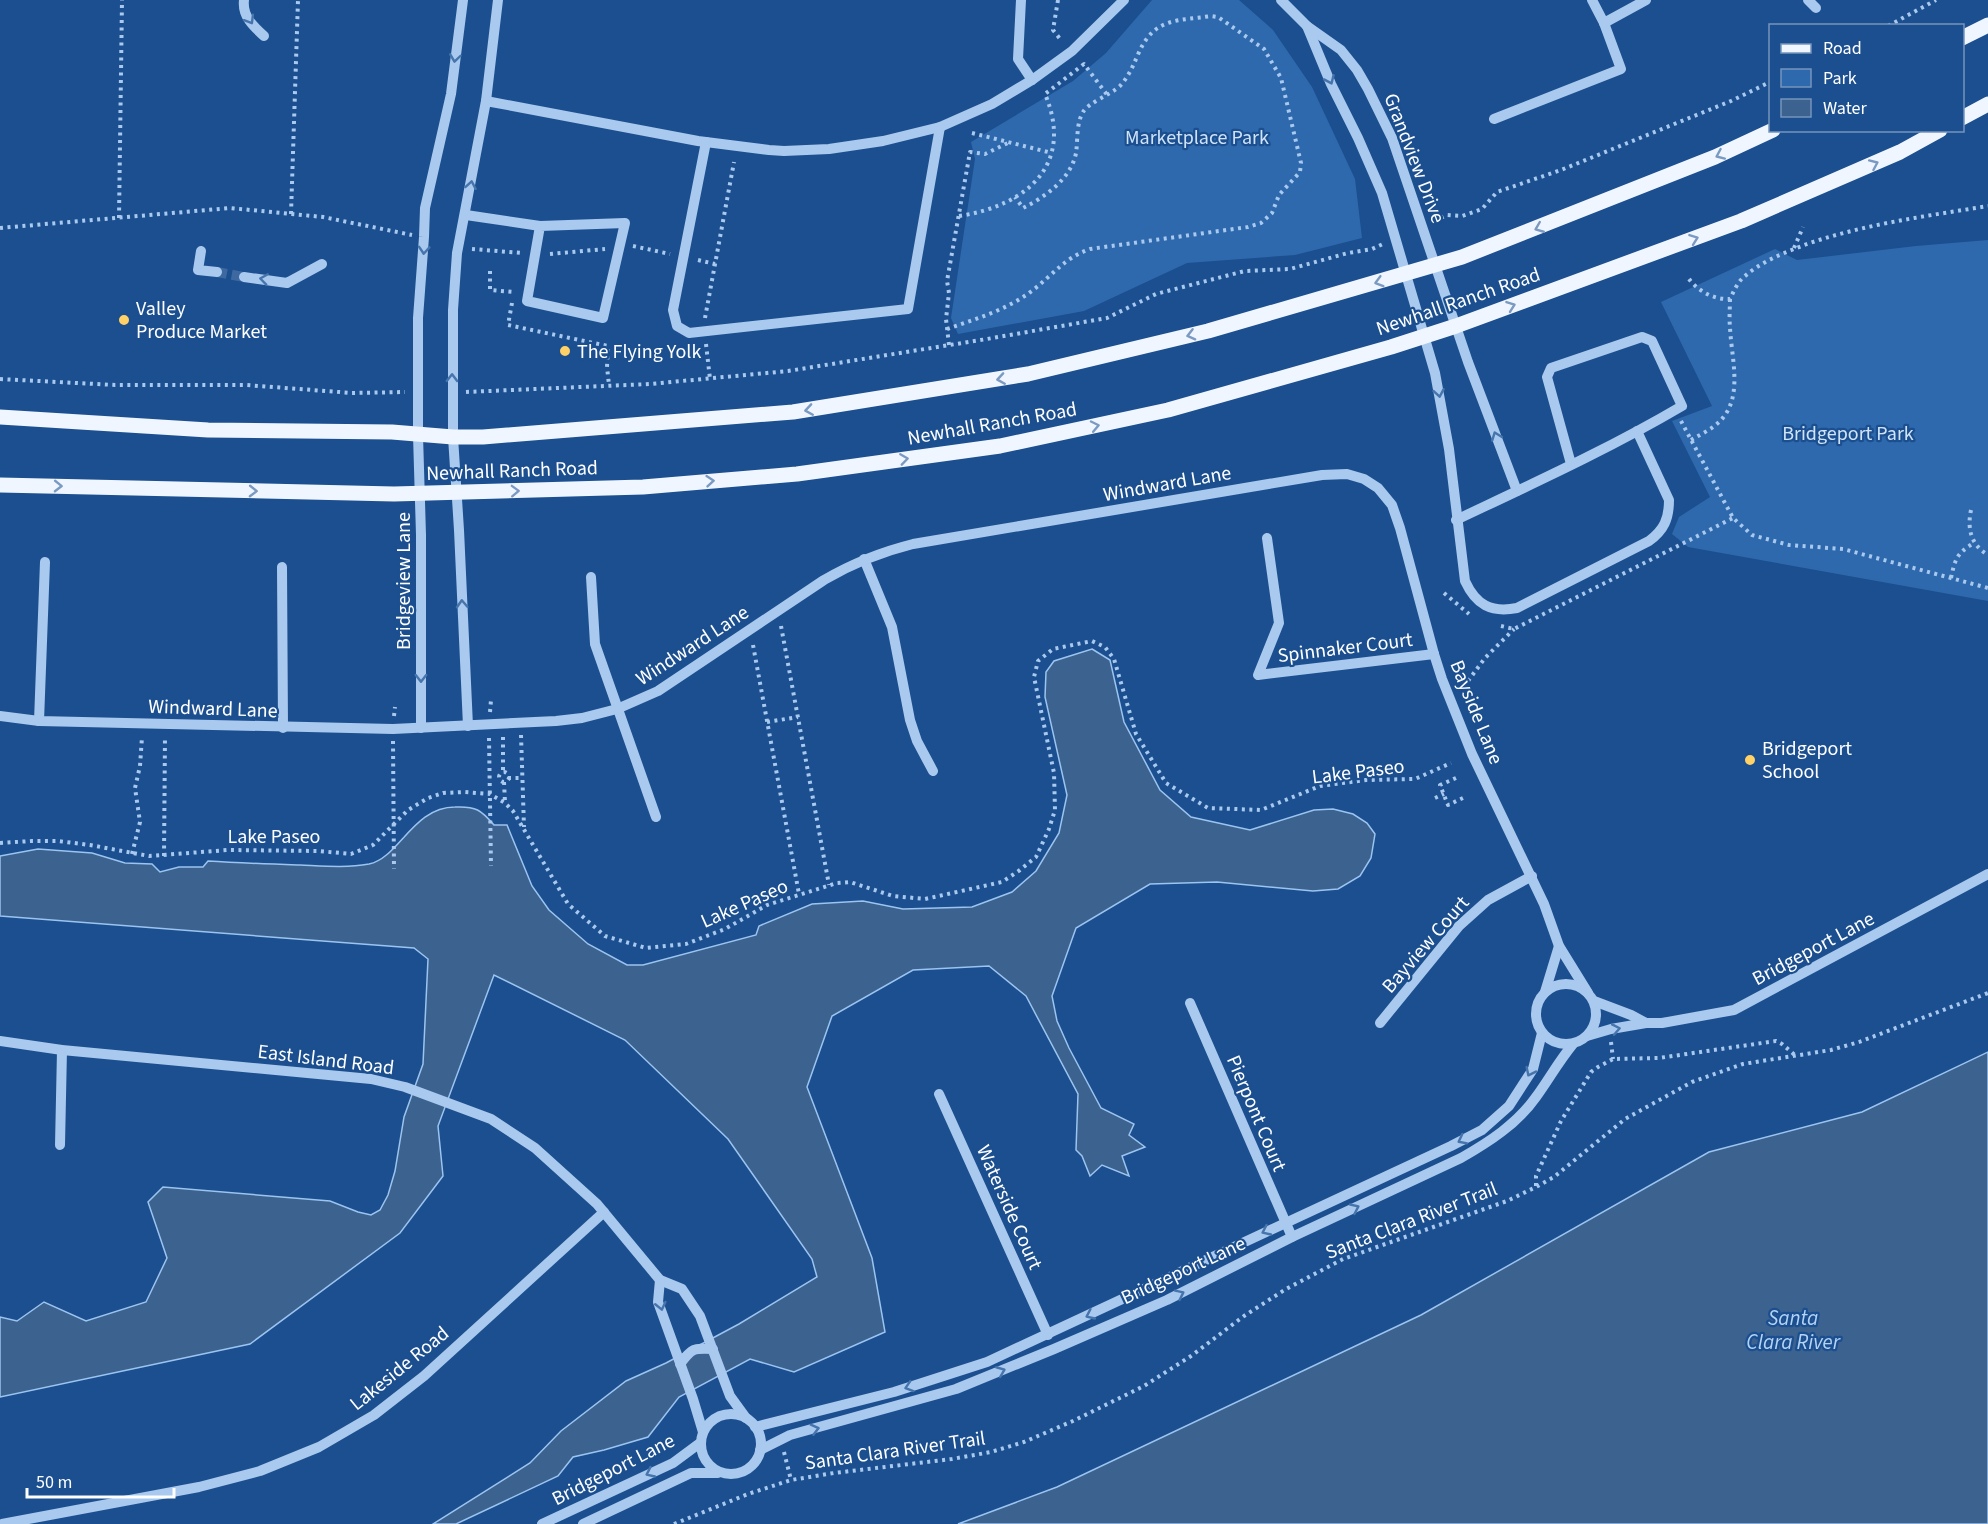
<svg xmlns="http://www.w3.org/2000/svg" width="1988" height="1524" viewBox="0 0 1988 1524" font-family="'Source Sans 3',sans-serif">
<rect width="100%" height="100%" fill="#1b4f8f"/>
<g fill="#2e69ad">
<path d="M1152,0h87l34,30 39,57 43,92 7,59 -67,17 -108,8 -103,48 -126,23 -7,-16 24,-159 -4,-17 102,-61 33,-28z"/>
<path d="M1988,240v361l-300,-54 -16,-13 7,-17 31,-20 -38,-76 40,-15 -51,-104 114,-53 22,11 119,-14z"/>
</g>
<g fill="#3c6290" stroke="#9cc4f0" stroke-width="1.5">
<path d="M1092,649l18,11 14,62 36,68 31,27 59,13 64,-20 19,-1 20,5 14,9 8,11 -4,24 -11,18 -22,13 -25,2 -96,-9 -67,2 -74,44 -24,68 5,25 12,27 32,60 33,16 -5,11 16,12 -23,9 7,20 -27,-11 -12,11 -8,-20 -6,-6 2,-56 -52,-98 -37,-30 -76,4 -81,46 -25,71 65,171 13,74 -91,40 -44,-13 -71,38 -31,40 -44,13 -31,7 -15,19 -102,48h-23l97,-61 31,-32 65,-50 40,-18 73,-39 78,-47 -5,-18 -84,-120 -103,-99 -131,-65 -56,151 5,50 -43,57 -150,111 -250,53v-80l17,4 27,-19 42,19 60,-19 21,-44 -19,-56 15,-15 167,14 28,11 13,3 9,-5 8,-15 7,-24 9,-54 19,-53 5,-105 -14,-11 -414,-32v-60l38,-7 54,4 33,10 27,1 8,8 19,-5h24l5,-6c31,2 62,3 92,4 24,1 46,3 69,-1 30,-6 44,-57 86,-57 21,-1 26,3 39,18h13l25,61 17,24 39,34 39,21h16l113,-30 3,-9 53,-22 51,-3 40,8 69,-2 40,-15 24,-21 23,-38 8,-38 -22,-98 1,-25 8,-11z"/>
<path d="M1988,1052v472h-1030l99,-37 364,-172 288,-163 153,-40z"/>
</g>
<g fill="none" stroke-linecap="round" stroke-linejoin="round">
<path stroke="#3d69a0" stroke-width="10" stroke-dasharray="10 5" stroke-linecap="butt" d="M217,272l27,5"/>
<g stroke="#a9c9ee" stroke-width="4" stroke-dasharray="3 4.5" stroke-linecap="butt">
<path d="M1058,0l-5,30 8,10"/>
<path d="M1888,26l48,-26"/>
<path d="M972,133l80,20"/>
<path d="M291,214l7,-214"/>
<path d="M959,216c67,-10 116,-51 86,-122l39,-30 24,32"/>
<path d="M119,218l3,-218"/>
<path d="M1434,221l13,-6 15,1 20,-7 15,-17 64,-22 170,-69 39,-19"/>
<path d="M0,228l230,-20 93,9 89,18"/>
<path d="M633,246l37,8"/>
<path d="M1794,248l9,-21"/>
<path d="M472,249l50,4"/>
<path d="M550,254l55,-5"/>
<path d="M698,260l17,4"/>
<path d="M490,271v19l24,2"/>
<path d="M1689,279c9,12 25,21 41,20 4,-8 8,-18 15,-23 17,-15 41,-24 62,-32 58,-20 120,-28 181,-38"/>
<path d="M512,303l-4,22 100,21 -1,21 2,18"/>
<path d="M705,318l29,-156"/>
<path d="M947,329c29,-10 62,-20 86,-39 22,-17 30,-31 57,-41l158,-22 13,-4 11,-10 7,-18 21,-23 1,-9 -20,-85 -17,-29 -46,-32 -7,-1c-32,5 -55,1 -71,34 -6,13 -10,25 -20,36 -10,9 -32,17 -37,26 -7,12 -5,28 -7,41 -5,26 -31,44 -53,55l-8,-11"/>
<path d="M706,344l4,35"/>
<path d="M949,345l-3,-26 3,-26 -2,-12 23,-129 15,2 25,-12"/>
<path d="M0,379l115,6h131l106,8 53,-1"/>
<path d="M466,392l184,-8 138,-13 199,-32 120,-21 49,-24 89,-23 45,-2 58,-16 24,-4 11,-5"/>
<path d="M1681,421l52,97 19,17 37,10 54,4 145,39"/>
<path d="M1691,440c12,-7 26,-13 34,-25 17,-24 6,-60 5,-88 -1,-9 0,-19 0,-28"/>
<path d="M1971,510c-4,19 0,35 17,45"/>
<path d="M1951,578c4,-19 6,-25 23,-35"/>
<path d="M1444,593l25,21"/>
<path d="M781,626l48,259"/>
<path d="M1501,626l13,3 219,-111"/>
<path d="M753,645l46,249"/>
<path d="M1468,681l17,-23 29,-29"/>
<path d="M490,712l1,-12"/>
<path d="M394,716l1,-9"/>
<path d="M767,722l31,-5"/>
<path d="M521,735l3,92"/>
<path d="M503,737v36"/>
<path d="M489,738l2,128"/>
<path d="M393,741l1,128"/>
<circle cx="504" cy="777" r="5"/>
<path d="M508,778h14"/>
<path d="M1456,778l-16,7 8,20 17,-8"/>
<path d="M504,782l1,20"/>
<path d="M1435,798l9,-4"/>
<path d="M0,843l32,-2h26l32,4 59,11 79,-6 91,1 32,3 22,-9 35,-35 20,-12 15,-5 21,-1 26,2 15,9 8,8 55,93 37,32 41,12 40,-4 39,-15 42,-24 70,-22 13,-1 43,14 32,3 77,-17 18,-12 16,-13 13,-28 6,-19 -1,-37 -20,-96 4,-16 15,-12 39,-8 13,6 9,12 22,75 30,49 42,25 53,2 59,-24 46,-6 49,-1 36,-16"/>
<path d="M132,854l8,-32 -5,-34 5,-22 2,-29"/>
<path d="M164,856l1,-120"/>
<path d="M1611,1042l2,17"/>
<path d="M1536,1186v-10l25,-55 30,-49 7,-5 15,-8 46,-1 117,-17 6,3 14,12"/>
<path d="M784,1452l7,28"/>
<path d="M674,1524l74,-30 43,-14 43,-7 118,-14 39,-7 33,-10 49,-21 71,-35 47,-30 53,-40 42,-27 57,-30 164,-58 29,-14 18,-10 71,-58 67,-37 51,-18 88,-14 28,-8 129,-49"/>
</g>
<g stroke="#a9c9ee" stroke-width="10">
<path d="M244,0c-2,16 9,26 20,36"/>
<path d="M1021,0l-3,59 14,21"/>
<path d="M1281,0l26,26 34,24 16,20 11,19 24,49 76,224 49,129"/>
<path d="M1808,0l8,8"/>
<path d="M1604,23l42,-23"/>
<path d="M1307,26l24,58 27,54 24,55 53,180 14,76 16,132c11,24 26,32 52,27l132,-67c15,-11 20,-22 20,-41l-32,-69"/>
<path d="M486,101l212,40 71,9 15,1 45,-2 54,-8 57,-14 52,-23 40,-24 40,-29 52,-51"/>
<path d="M1494,119l127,-50 -17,-46 -12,-23"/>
<path d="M706,142l-33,168 4,16 12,7 219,-24 32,-182"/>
<path d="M466,215l74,11 85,-3 -22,95 -76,-17 13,-75"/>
<path d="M201,251l-3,19 19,2"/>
<path d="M244,277l43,6 35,-19"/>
<path d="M1456,520c76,-36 153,-71 226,-114l-30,-65 -10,-4 -91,31 -4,9 24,87"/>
<path d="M1267,538l12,85 -21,52 176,-21"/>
<path d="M864,559l28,68 18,93 7,21 16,30"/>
<path d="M282,567l1,161"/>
<path d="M591,577l4,67 61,173"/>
<path d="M0,716l39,5 354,8 163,-8 26,-3 35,-9 41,-18 166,-111c29,-17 57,-28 89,-36l409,-69 25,-1 17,5 14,9 14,17 8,23 34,126 8,25 30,75 72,150 15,42 29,47"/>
<path d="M39,721l6,-159"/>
<path d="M468,726l-9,-196 -6,-93v-127l4,-57 29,-152 12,-101"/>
<path d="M421,728v-193l-3,-100v-117l6,-81 1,-29 26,-114 12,-94"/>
<circle cx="1566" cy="1014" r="30"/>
<path d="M1545,992l14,-46"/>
<path d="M1594,1001l37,14 15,8"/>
<path d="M1190,1003l102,234"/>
<path d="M1380,1023l79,-97 29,-26 44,-24"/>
<path d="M1587,1036l24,-7 35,-6h16l72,-13 254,-136"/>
<path d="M0,1041l62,9 309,29 34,8 86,32 44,29 62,56 63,76 22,9 18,27 30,80 16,22"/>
<path d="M939,1094l109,241"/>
<path d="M60,1145l2,-95"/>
<path d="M660,1280l-2,22 35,97 10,33"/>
<path d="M680,1364c12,-16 13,-16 33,-15"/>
<circle cx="731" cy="1444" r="30"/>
<path d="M755,1427l139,-35 93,-30 464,-216 31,-16 27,-24 24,-37 9,-36"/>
<path d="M760,1450l30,-15 166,-46 98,-40 113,-49 125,-63 169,-79c28,-16 56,-34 75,-61 13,-18 23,-36 37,-53"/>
<path d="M2,1524l197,-37 61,-16 59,-24 55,-32 50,-39 180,-164"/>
<path d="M542,1524l131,-61 27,-20"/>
<path d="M583,1524l108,-51h27"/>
</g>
<g stroke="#f0f6ff" stroke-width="15">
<path d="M1962,38l26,-13"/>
<path d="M1962,118l26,-14"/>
<path d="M0,417l208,13 184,2 61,5h30l310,-25 235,-38 180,-43 254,-74 253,-100 58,-27"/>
<path d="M0,485l394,9 249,-7 154,-13 203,-28 168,-36 223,-63 65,-21 285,-105 159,-69 40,-22"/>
</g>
</g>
<defs><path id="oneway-chevron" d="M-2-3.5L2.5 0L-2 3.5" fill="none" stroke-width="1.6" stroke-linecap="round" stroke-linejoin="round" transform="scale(1.5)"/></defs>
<g stroke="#4674ac">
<use href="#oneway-chevron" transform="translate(250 20) rotate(59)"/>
<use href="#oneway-chevron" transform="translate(455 58) rotate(98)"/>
<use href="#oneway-chevron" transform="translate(1330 80) rotate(66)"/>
<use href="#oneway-chevron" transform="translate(471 185) rotate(-80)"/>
<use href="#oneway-chevron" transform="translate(424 250) rotate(94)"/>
<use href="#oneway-chevron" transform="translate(264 279) rotate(-172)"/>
<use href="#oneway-chevron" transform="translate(452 378) rotate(-89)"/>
<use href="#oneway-chevron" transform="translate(1439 393) rotate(80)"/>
<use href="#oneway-chevron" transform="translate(1496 436) rotate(-111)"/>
<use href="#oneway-chevron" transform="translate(462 604) rotate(-93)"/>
<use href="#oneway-chevron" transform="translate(421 678) rotate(90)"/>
<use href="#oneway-chevron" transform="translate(1616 1029) rotate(-11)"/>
<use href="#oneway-chevron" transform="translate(1530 1072) rotate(116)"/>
<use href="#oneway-chevron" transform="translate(1462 1140) rotate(153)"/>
<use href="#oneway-chevron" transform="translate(1355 1208) rotate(-25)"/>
<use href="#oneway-chevron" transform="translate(1266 1231) rotate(155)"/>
<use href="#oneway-chevron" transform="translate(1180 1294) rotate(-26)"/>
<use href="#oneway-chevron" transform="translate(661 1306) rotate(77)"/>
<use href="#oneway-chevron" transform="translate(1090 1315) rotate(155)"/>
<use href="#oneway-chevron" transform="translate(1001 1371) rotate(-22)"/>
<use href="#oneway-chevron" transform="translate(909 1387) rotate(162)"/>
<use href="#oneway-chevron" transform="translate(815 1429) rotate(-15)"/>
<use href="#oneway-chevron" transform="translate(650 1473) rotate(155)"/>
</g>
<g stroke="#7b9ac1">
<use href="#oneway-chevron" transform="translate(1720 155) rotate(156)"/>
<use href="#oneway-chevron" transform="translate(1874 164) rotate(-24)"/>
<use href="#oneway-chevron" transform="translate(1539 228) rotate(158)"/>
<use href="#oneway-chevron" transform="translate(1694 239) rotate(-20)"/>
<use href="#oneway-chevron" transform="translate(1379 282) rotate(164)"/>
<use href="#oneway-chevron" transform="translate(1511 306) rotate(-20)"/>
<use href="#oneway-chevron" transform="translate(1191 335) rotate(166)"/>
<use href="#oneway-chevron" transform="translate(1001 379) rotate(171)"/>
<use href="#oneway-chevron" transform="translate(809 410) rotate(171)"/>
<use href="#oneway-chevron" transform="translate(1095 426) rotate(-12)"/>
<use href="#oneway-chevron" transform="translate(904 459) rotate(-8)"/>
<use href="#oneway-chevron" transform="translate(710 481) rotate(-5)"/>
<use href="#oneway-chevron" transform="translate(58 486) rotate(1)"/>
<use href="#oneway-chevron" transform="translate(253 491) rotate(1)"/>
<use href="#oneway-chevron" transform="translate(515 491) rotate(-2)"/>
</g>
<g fill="#ffd166" stroke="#1b4f8f" stroke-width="2">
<circle cx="124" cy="320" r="6"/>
<circle cx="565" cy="351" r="6"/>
<circle cx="1750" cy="760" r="6"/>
</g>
<g text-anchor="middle" stroke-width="4.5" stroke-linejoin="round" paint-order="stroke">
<g font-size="20" fill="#cfe3fa" stroke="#1b4f8f">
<text x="1197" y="144">Marketplace Park</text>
<text x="1848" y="440">Bridgeport Park</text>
</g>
<g font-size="20" fill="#fff" stroke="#1b4f8f">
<text transform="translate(1415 158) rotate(69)" y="7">Grandview Drive</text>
<text transform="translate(1458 301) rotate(-19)" y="7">Newhall Ranch Road</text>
<text transform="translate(992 423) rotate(-10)" y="7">Newhall Ranch Road</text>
<text transform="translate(512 470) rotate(-2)" y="7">Newhall Ranch Road</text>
<text transform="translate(1167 483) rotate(-10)" y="7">Windward Lane</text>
<text transform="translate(403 581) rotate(-90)" y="7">Bridgeview Lane</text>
<text transform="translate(692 645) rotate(-33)" y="7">Windward Lane</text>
<text transform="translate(1345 647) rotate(-7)" y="7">Spinnaker Court</text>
<text transform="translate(213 708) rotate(2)" y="7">Windward Lane</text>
<text transform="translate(1477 712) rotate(68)" y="7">Bayside Lane</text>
<text transform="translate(1358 771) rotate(-7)" y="7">Lake Paseo</text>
<text x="274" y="843">Lake Paseo</text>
<text transform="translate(744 903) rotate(-24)" y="7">Lake Paseo</text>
<text transform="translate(1425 944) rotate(-49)" y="7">Bayview Court</text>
<text transform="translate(1813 948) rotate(-28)" y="7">Bridgeport Lane</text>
<text transform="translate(326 1059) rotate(7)" y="7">East Island Road</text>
<text transform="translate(1257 1113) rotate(67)" y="7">Pierpont Court</text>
<text transform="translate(1010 1207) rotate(66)" y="7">Waterside Court</text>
<text transform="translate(1411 1220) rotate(-21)" y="7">Santa Clara River Trail</text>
<text transform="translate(1183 1270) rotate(-25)" y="7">Bridgeport Lane</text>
<text transform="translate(399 1368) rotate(-39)" y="7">Lakeside Road</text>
<text transform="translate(895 1450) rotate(-8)" y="7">Santa Clara River Trail</text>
<text transform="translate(613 1469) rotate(-27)" y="7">Bridgeport Lane</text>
</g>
<g font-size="20" fill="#fff" stroke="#1b4f8f" text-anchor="start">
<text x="136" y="315">Valley<tspan x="136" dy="23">Produce Market</tspan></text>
<text x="577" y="358">The Flying Yolk</text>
<text x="1762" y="755">Bridgeport<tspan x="1762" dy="23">School</tspan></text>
</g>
<g font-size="21" font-style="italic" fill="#b5d3f5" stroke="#1b4f8f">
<text x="1793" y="1325">Santa<tspan x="1793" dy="24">Clara River</tspan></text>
</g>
</g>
<rect x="1769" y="24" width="195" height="108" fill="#1b4f8f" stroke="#7695bc" stroke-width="1.5"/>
<rect x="1781" y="44" width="30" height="9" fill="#f0f6ff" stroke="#7695bc" stroke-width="1.5"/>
<text x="1823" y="54" font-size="18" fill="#ffffff">Road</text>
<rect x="1781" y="69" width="30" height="18" fill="#2e69ad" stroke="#7695bc" stroke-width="1.5"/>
<text x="1823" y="84" font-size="18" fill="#ffffff">Park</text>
<rect x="1781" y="99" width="30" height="18" fill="#3c6290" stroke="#7695bc" stroke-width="1.5"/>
<text x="1823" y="114" font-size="18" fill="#ffffff">Water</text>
<path d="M27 1488v9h147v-9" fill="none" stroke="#ffffff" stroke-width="3"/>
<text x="36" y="1488" font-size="18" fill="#ffffff" stroke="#1b4f8f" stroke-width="4.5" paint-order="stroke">50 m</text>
</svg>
